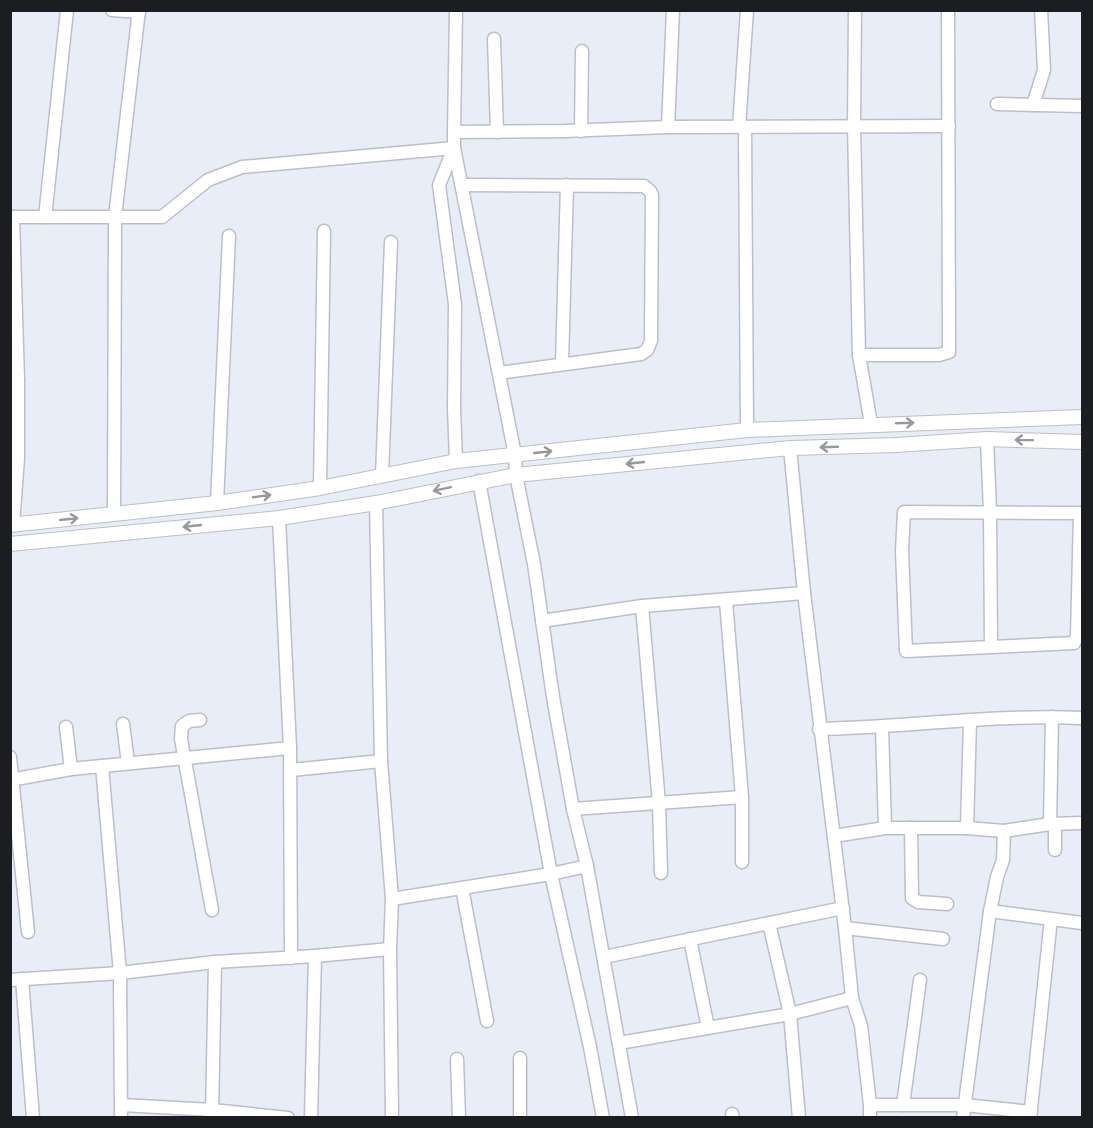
<svg xmlns="http://www.w3.org/2000/svg" width="1093" height="1128" viewBox="0 0 1093 1128" font-family="'Public Sans',sans-serif">
<rect width="100%" height="100%" fill="#e8edf8"/>
<g fill="none" stroke-linecap="round" stroke-linejoin="round">
<g stroke="#bbbfca" stroke-width="15">
<g id="minor">
<path d="M112,10l27,2"/>
<path d="M855,10l-1,116 5,229 12,69"/>
<path d="M494,39l3,93"/>
<path d="M997,104l85,2"/>
<path d="M1033,105l11,-35 -3,-60"/>
<path d="M668,127l5,-117"/>
<path d="M739,127l8,-117"/>
<path d="M745,127l2,303"/>
<path d="M581,131l1,-80"/>
<path d="M454,132l2,-122"/>
<path d="M462,185l182,1 6,5 2,4 -1,146 -4,9 -6,4 -142,19"/>
<path d="M10,217h152l46,-37 34,-13 212,-19 61,307 1,20 18,89 19,133 20,112 14,57 45,252"/>
<path d="M13,217l5,163"/>
<path d="M45,217l22,-207"/>
<path d="M859,355h80l10,-3 -1,-342"/>
<path d="M562,363l5,-178"/>
<path d="M11,380h7v78l-5,67"/>
<path d="M987,439l3,72 1,135"/>
<path d="M790,448l14,145 41,335 7,70"/>
<path d="M456,461l-2,-53 1,-104 -16,-119 15,-37v-16l110,-1 104,-4 281,-1"/>
<path d="M382,476l9,-234"/>
<path d="M479,481l72,393 39,173 13,71"/>
<path d="M320,488l4,-257"/>
<path d="M217,503l12,-267"/>
<path d="M376,503l5,258 11,138"/>
<path d="M1080,513l-3,124 -3,6 -168,8 -4,-100 2,-39 178,1"/>
<path d="M114,514l1,-297 24,-207"/>
<path d="M279,518l11,230 1,210"/>
<path d="M726,601l16,196v65"/>
<path d="M642,606l17,197 2,70"/>
<path d="M542,621l100,-15 162,-13"/>
<path d="M200,720l-11,1 -7,5 -1,13 31,171"/>
<path d="M123,724l5,39"/>
<path d="M66,727l5,42"/>
<path d="M882,728l3,100"/>
<path d="M819,729c88,-2 177,-15 263,-11"/>
<path d="M10,757l18,175"/>
<path d="M102,766l18,207 1,145"/>
<path d="M291,770l90,-9"/>
<path d="M10,780l61,-11 219,-21"/>
<path d="M573,809l169,-12"/>
<path d="M1050,824l2,-107"/>
<path d="M911,828l1,70 6,4 29,2"/>
<path d="M967,828l3,-107"/>
<path d="M834,836l51,-8h82l37,3 46,-7 32,-1"/>
<path d="M1055,850v-26"/>
<path d="M462,888l25,133"/>
<path d="M990,911l92,12"/>
<path d="M769,923l21,91 9,104"/>
<path d="M845,928l98,11"/>
<path d="M690,939l18,89"/>
<path d="M604,957l239,-49"/>
<path d="M22,979l11,139"/>
<path d="M10,980l110,-7 95,-11 100,-6 75,-7"/>
<path d="M619,1043l171,-29 62,-16 9,28 9,79v13"/>
<path d="M457,1059l2,59"/>
<path d="M122,1105l90,5 76,8"/>
<path d="M870,1105h95l66,7"/>
<path d="M903,1105l17,-125"/>
<path d="M732,1114l1,4"/>
<path d="M212,1116l3,-154"/>
<path d="M311,1118l4,-162"/>
<path d="M392,1118l-2,-169 2,-50 159,-25 36,-8"/>
<path d="M520,1118v-60"/>
<path d="M963,1118l27,-207 7,-34 6,-17 1,-29"/>
<path d="M1030,1118l21,-199"/>
</g>
</g>
<g stroke="#bbbfca" stroke-width="16">
<g id="tertiary">
<path d="M10,525l207,-22 103,-15 136,-27 291,-31 335,-13"/>
<path d="M10,544l269,-26 97,-15 140,-28 274,-27 106,-3 91,-6 95,3"/>
</g>
</g>
<use href="#minor" stroke="#fff" stroke-width="12"/>
<use href="#tertiary" stroke="#fff" stroke-width="14"/>
</g>
<defs><path id="oneway-shaft" d="M-6 0H5M1.5-3L5.5 0L1.5 3" fill="none" stroke-width="1.6" stroke-linecap="round" stroke-linejoin="round" transform="scale(1.5)"/></defs>
<g stroke="#99999b">
<use href="#oneway-shaft" transform="translate(905 423) rotate(-2)"/>
<use href="#oneway-shaft" transform="translate(1024 440) rotate(-179)"/>
<use href="#oneway-shaft" transform="translate(829 447) rotate(178)"/>
<use href="#oneway-shaft" transform="translate(543 452) rotate(-6)"/>
<use href="#oneway-shaft" transform="translate(635 463) rotate(174)"/>
<use href="#oneway-shaft" transform="translate(442 489) rotate(168)"/>
<use href="#oneway-shaft" transform="translate(262 496) rotate(-8)"/>
<use href="#oneway-shaft" transform="translate(69 519) rotate(-6)"/>
<use href="#oneway-shaft" transform="translate(192 526) rotate(174)"/>
</g>
<rect width="1093" height="1128" fill="none" stroke="#1c1d21" stroke-width="24"/>
</svg>
